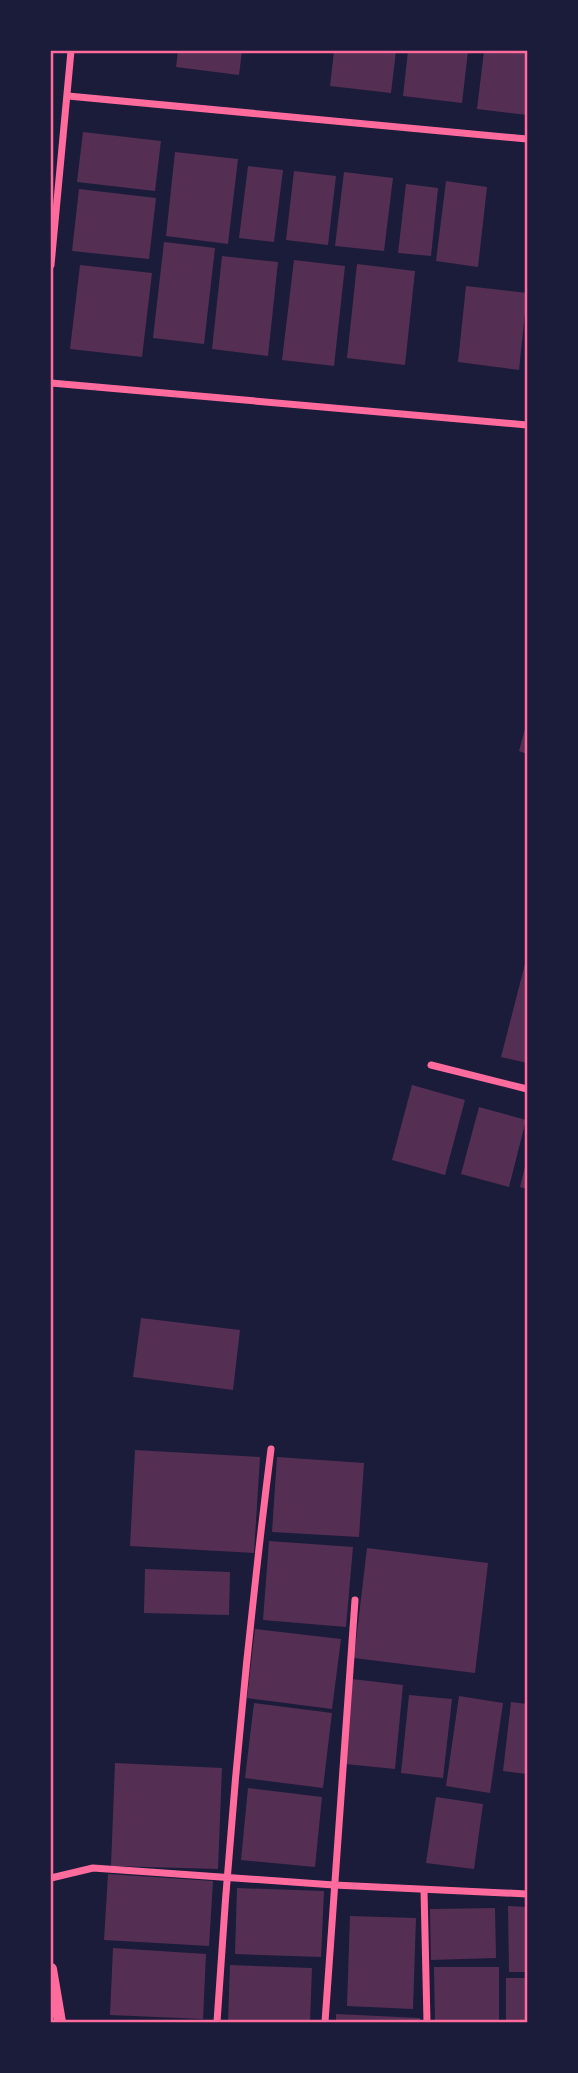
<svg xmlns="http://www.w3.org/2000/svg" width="578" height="2073" viewBox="0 0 578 2073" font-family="Manrope,sans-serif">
<rect width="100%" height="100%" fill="#1b1b3a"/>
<g fill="#542f53">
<path d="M178,51h64l-3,24 -63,-8z"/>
<path d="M334,51h62l-5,42 -61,-7z"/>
<path d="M408,51h60l-6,52 -59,-7z"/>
<path d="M484,51h43v64l-50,-6z"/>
<path d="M83,132l78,9 -6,50 -78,-9z"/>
<path d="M175,152l63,7 -10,85 -62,-8z"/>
<path d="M248,166l35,4 -9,72 -35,-4z"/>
<path d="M294,171l42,5 -8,69 -42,-5z"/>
<path d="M344,172l49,6 -9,73 -49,-5z"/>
<path d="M446,181l41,6 -9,80 -42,-6z"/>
<path d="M406,184l32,4 -7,68 -33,-3z"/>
<path d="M79,189l77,9 -7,61 -77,-8z"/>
<path d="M164,242l51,6 -11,96 -51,-6z"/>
<path d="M222,256l56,6 -10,94 -56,-7z"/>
<path d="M294,260l51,6 -11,100 -52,-6z"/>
<path d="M357,264l58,7 -10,94 -58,-7z"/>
<path d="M80,265l72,8 -10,84 -72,-8z"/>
<path d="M466,286l61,7 -8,77 -61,-8z"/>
<path d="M526,725h1v29l-8,-3z"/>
<path d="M526,960h1v103l-26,-6z"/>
<path d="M412,1085l53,15 -20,75 -53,-15z"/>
<path d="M479,1107l47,13 -17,67 -48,-13z"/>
<path d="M526,1162h1v27l-7,-2z"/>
<path d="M141,1318l99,12 -7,60 -100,-13z"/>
<path d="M135,1450l125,7 -6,96 -124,-7z"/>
<path d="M277,1457l87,6 -5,74 -87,-5z"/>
<path d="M269,1541l84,6 -7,80 -83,-7z"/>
<path d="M367,1548l121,15 -13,110 -121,-15z"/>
<path d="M145,1569l85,3 -1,43 -85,-2z"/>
<path d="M255,1629l86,10 -9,70 -85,-11z"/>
<path d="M352,1679l51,6 -8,84 -50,-5z"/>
<path d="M409,1695l43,4 -9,79 -42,-5z"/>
<path d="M459,1696l44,7 -13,90 -44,-7z"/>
<path d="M511,1702l16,2v70l-24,-3z"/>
<path d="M254,1703l78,10 -9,75 -78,-10z"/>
<path d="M115,1763l107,5 -4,101 -107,-3z"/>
<path d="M248,1788l74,9 -7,70 -74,-7z"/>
<path d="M436,1797l47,7 -9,65 -48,-6z"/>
<path d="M108,1874l105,7 -4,65 -105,-6z"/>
<path d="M237,1888l87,3 -3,66 -86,-3z"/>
<path d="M508,1906l19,1v65h-18z"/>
<path d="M495,1908l1,50 -65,2 -1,-51z"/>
<path d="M350,1916l66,2 -3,91 -66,-3z"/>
<path d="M113,1948l93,6 -3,65 -93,-4z"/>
<path d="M230,1965l82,3 -2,54h-82z"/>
<path d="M434,1967h65v55h-64z"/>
<rect x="506" y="1978" width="21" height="44"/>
<path d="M336,2014l84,4v4h-84z"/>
</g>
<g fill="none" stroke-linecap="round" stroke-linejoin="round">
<g stroke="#ff6b9d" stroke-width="7">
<path d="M68,96l459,43"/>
<path d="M51,265l20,-214"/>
<path d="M51,383l476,42"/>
<path d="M431,1065l96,24"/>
<path d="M51,1878l42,-10 241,17 193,9"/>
<path d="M424,1890l3,132"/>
<path d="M217,2022c12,-191 30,-383 54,-573"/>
<path d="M325,2022l30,-422"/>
</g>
<path stroke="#ff6b9d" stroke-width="12" d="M51,1969l9,53"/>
</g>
<rect width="578" height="2073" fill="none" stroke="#1b1b3a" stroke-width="105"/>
<rect x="52" y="52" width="474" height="1969" fill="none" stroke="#ff6b9d" stroke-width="2.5"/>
</svg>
